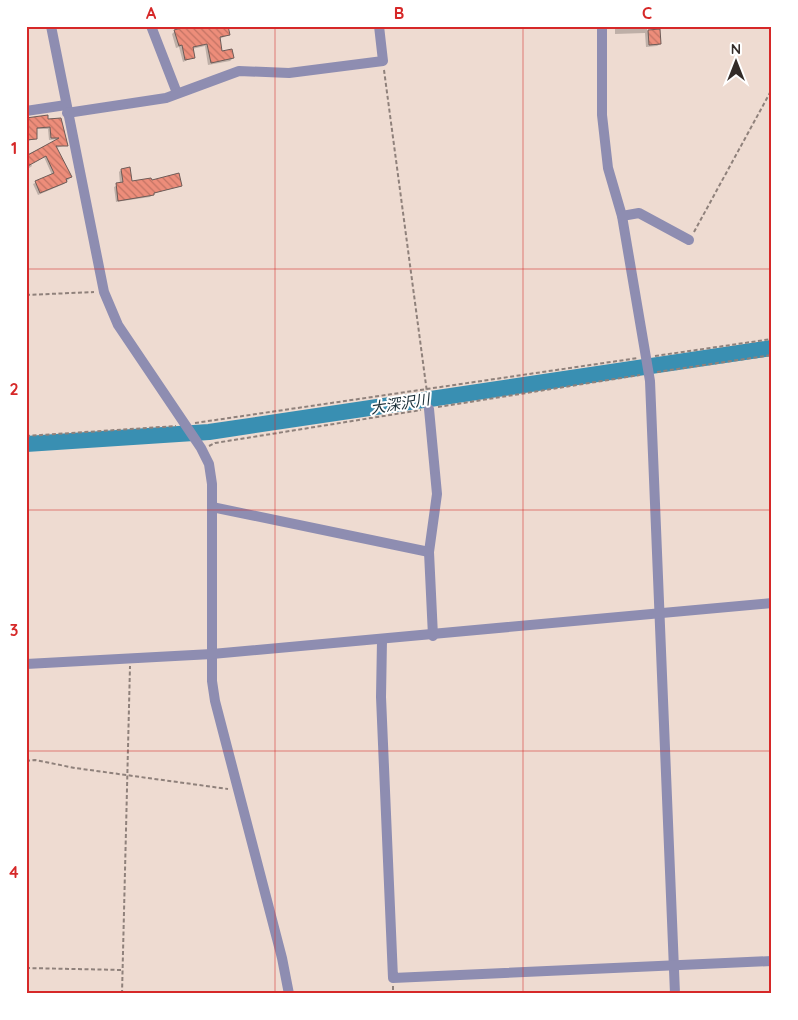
<svg xmlns="http://www.w3.org/2000/svg" width="798" height="1020" viewBox="0 0 798 1020" font-family="Quicksand,'Noto Sans JP',sans-serif">
<defs>
<pattern id="building-back-hatch" width="6" height="6" patternUnits="userSpaceOnUse" patternTransform="scale(1.25)"><rect width="6" height="6" fill="#ed8d7a"/><path d="M-1 5l2 2M0 0l6 6M5-1l2 2" fill="none" stroke="#c17364"/></pattern>
</defs>
<rect width="100%" height="100%" fill="#eedbd1"/>
<g fill="#0003">
<path d="M615,26h32v5l12,-1 1,14 -3,2 -11,1 -1,-14 -30,1z"/>
<path d="M175,31l54,4 -10,4 2,14 12,5 -3,3 -22,4 -3,-19 -13,3 2,8 -11,5 -4,-15 -3,1 -4,-14z"/>
<path d="M47,121l19,24 -10,3 15,29 -7,7 -26,11 -5,-11 19,-9 -8,-18 -13,7 1,2 -6,4v-15l33,-16 -10,1 -1,-11h-12v9l-8,3v-12z"/>
<path d="M121,170l10,12 20,-1 30,4 -28,9 -3,3 -34,5 -2,-15 6,-3 -1,-12z"/>
</g>
<g fill="none" stroke-linecap="round" stroke-linejoin="round">
<path stroke="#398fb2" stroke-width="16" d="M26,444l183,-12 563,-84"/>
</g>
<g fill="url(#building-back-hatch)" stroke="#6e5c58">
<path d="M189,26h39l2,9 -10,2 2,14 10,-2 2,9 -23,5 -4,-19 -14,3 2,11 -10,2 -3,-15 -3,1 -5,-16z"/>
<path d="M660,29l1,15 -12,1 -1,-15z"/>
<path d="M48,115v4l13,-1 7,28h-12l16,31 -6,2 1,3 -27,11 -5,-12 19,-8 -8,-17 -20,11v-11l33,-18h-8l-1,-11 -13,1v11l-11,1v-22z"/>
<path d="M130,167l2,14 19,-3 1,2 27,-7 3,13 -28,7v2l-36,6 -2,-18 7,-1 -2,-13z"/>
</g>
<g fill="none" stroke-linecap="round" stroke-linejoin="round">
<g stroke="#8f817b" stroke-width="2" stroke-dasharray="4 2.5" stroke-linecap="butt">
<path d="M384,70l44,330"/>
<path d="M694,232l78,-143"/>
<path d="M26,295l68,-3"/>
<path d="M655,356l117,-17"/>
<path d="M657,372l115,-17"/>
<path d="M438,407l202,-32"/>
<path d="M195,423l443,-65"/>
<path d="M26,436l150,-10"/>
<path d="M209,446l6,-3 206,-33"/>
<path d="M26,761l9,-1 40,8 153,21"/>
<path d="M26,968l96,2"/>
<path d="M393,986v8"/>
<path d="M122,994l8,-328"/>
</g>
<g stroke="#8e8db1" stroke-width="10">
<path d="M51,26l53,266 14,33 83,123 8,16 3,20v197l3,20 67,257 7,36"/>
<path d="M151,26l26,67"/>
<path d="M602,26v89l6,53 14,48 28,165 25,613"/>
<path d="M26,111l40,-6"/>
<path d="M67,113l99,-15 73,-27 50,2 94,-12 -4,-35"/>
<path d="M622,216l17,-3 50,27"/>
<path d="M429,409l8,85 -8,58 4,84"/>
<path d="M212,507l217,45"/>
<path d="M382,640l-1,57 12,281 379,-17"/>
<path d="M26,664l186,-10 560,-51"/>
</g>
</g>
<path fill="none" stroke="#d62828" stroke-width="1" stroke-opacity="0.55" d="M275,26v968M523,26v968M26,269h746M26,510h746M26,751h746"/>
<g text-anchor="middle" stroke-width="4" stroke-linejoin="round" paint-order="stroke">
<g font-size="15" font-style="italic" fill="#1b2f38" stroke="#fff">
<text transform="translate(400 404) rotate(-9)" y="5">大深沢川</text>
</g>
</g>
<rect width="798" height="1020" fill="none" stroke="#ffffff" stroke-width="55"/>
<g transform="translate(736 62)" stroke="#ffffff" stroke-width="4" paint-order="stroke">
<path d="M0-4L9 19L0 12L-9 19Z" fill="#332b28"/>
<text y="-8" font-size="14" font-weight="bold" text-anchor="middle" fill="#332b28">N</text>
</g>
<rect x="28" y="28" width="742" height="964" fill="none" stroke="#d62828" stroke-width="2"/>
<g font-size="16" text-anchor="middle" font-weight="bold" fill="#d62828">
<text x="151" y="19">A</text>
<text x="399" y="19">B</text>
<text x="647" y="19">C</text>
<text x="14" y="154">1</text>
<text x="14" y="395">2</text>
<text x="14" y="636">3</text>
<text x="14" y="878">4</text>
</g>
</svg>
